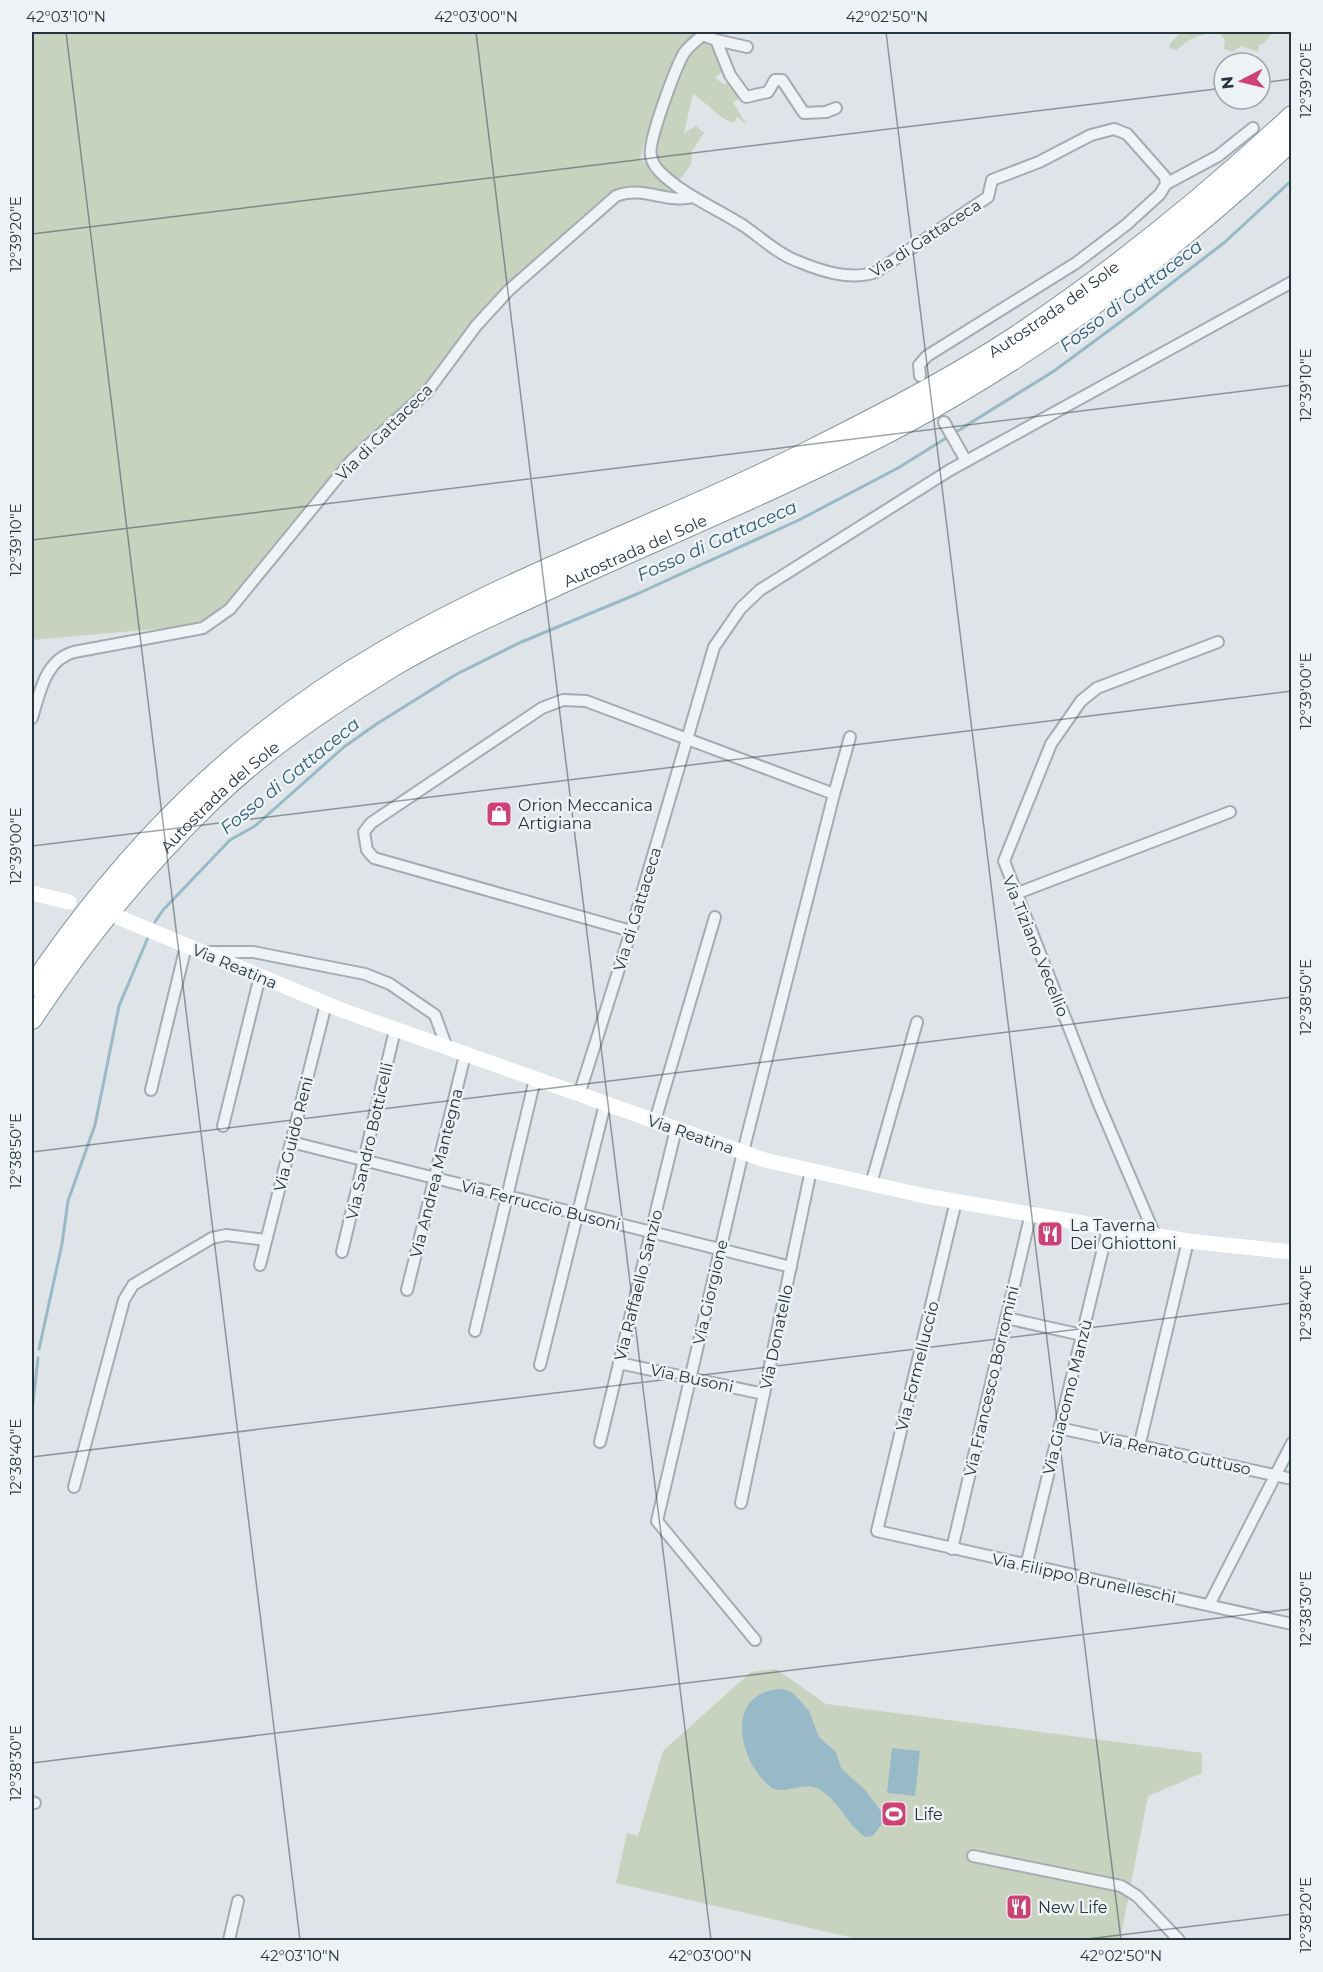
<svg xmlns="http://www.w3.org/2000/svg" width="1323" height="1972" viewBox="0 0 1323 1972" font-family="Montserrat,sans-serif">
<rect width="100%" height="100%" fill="#dee4e8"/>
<g fill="#c7d2bf">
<path d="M32,32h668l-3,9h13l14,29 -9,8 8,6 8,-2 11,15 -9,5 14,23 -10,-8 -3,6c-17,-5 -26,-20 -41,-29l-9,39 12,-7 8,7 -12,18 -1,13 -12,17 -23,-19 -6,-20 -6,1 -4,17 9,2 34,34 -57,-7 -119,100 -96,115 -25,18 -159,186 -26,17 -169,15z"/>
<path d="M1188,32h22l-19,7 -15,11 -5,-1 -2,-4 10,-11h8z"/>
<path d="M1219,32h54l-9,11 -5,2 -1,7 -16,-6 -10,6 -8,-3 1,-9z"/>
<path d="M776,1669l50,35 376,49v20l-54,23 -28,144h-258l-246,-57 11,-50 11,3 25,-85 88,-79z"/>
</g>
<g fill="#98bac8">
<path d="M782,1689l10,3 17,19 10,26 17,15 5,16 25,23 20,27 -13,18 -8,1c-19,-14 -27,-38 -48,-49 -16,-7 -35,10 -49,-3 -31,-28 -43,-94 14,-96z"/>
<path d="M892,1748l28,3 -5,45 -28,-3z"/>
</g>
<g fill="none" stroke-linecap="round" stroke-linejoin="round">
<g stroke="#98bac8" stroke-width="3">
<path d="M155,922l8,-12 67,-70 25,-14 89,-79 31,-22 80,-50 64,-32 118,-49 162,-74 99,-52 156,-97 84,-62 87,-67 67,-62"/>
<path d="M39,1349l23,-105 6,-43 27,-76 24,-119 30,-71"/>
<path d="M32,1411l6,-53"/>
</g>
<g stroke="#a3acb2" stroke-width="14">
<g id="street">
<path d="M704,34c-7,6 -15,12 -20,19 -8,14 -37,90 -33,103 1,5 5,12 9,16 23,23 56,36 84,54 16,11 34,28 53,35 24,10 53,20 79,11l112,-75 4,-17 47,-18 52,-27 23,-6 13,5 38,43 1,7 -6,10 -34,31 -50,38 -149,93 -8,9 1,11"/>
<path d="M702,35l14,5 14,35 16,22 22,-5 7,-12h7l22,33 22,-1 10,-4"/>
<path d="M716,40l31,7"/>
<path d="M1166,184l52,-28 35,-28"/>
<path d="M944,422l22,39"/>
<path d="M32,718c8,-26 13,-58 42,-66l129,-24 27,-19 122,-149 75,-68 49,-66 33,-36 107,-94c26,-11 51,8 77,1"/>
<path d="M834,794l16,-57"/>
<path d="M1015,894l215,-82"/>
<path d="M631,931l-257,-73 -7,-8 -3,-18 7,-9 171,-115 21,-8 23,1 248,93 -91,358 -86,369 98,119"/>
<path d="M209,952h44l112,22 25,10 45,31 12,33"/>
<path d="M151,1090l35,-144"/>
<path d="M579,1095l52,-164 83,-284 27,-39 19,-18 190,-120 342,-188"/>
<path d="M655,1121l60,-204"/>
<path d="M223,1126l37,-150"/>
<path d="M291,1142l500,125"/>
<path d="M871,1184l46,-162"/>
<path d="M956,1201l-79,330 415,93"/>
<path d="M1155,1235l-57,-133 -94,-241 47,-117 30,-43 16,-13 121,-46"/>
<path d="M342,1252l53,-222"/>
<path d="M260,1265l66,-261"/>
<path d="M407,1290l58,-235"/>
<path d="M1006,1318l76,17"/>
<path d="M475,1331l60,-252"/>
<path d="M619,1363l145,31"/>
<path d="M540,1365l65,-261"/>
<path d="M1059,1428l233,51"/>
<path d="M600,1442l76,-313"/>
<path d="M1139,1447l49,-206"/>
<path d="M74,1487l50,-187 9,-15 79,-47 14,-3 40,5"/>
<path d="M741,1503l70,-333"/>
<path d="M952,1549l79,-336"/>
<path d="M1026,1566l82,-338"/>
<path d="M1209,1605l83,-162"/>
<path d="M32,1802l3,1"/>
<path d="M973,1856l148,30 16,10 42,44"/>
<path d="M229,1940l9,-39"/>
</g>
</g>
<g stroke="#85949e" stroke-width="22">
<g id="highway">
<path id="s1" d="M32,987c94,-140 205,-251 352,-336 135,-79 284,-129 423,-199 70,-35 146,-74 211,-117 97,-65 188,-139 274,-219"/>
<path id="s2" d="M32,1019c51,-78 110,-151 178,-217 53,-52 119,-96 182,-135 53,-32 112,-57 168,-83 116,-53 235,-102 348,-162 139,-76 269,-173 384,-282"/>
</g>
</g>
<use href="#street" stroke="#f0f3f6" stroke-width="10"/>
<g stroke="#fff" stroke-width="15">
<path d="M32,893l37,9"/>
<path d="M118,917l226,94 421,149 160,36 263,45 104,11"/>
</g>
<use href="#highway" stroke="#fff" stroke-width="20"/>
</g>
<path fill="none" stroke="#27343e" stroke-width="1.5" stroke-opacity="0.45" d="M66,32l234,1908M476,32l235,1908M886,32l235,1908M1260,83l32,-4M32,234l1192,-146M32,540l1260,-155M32,846l1260,-155M32,1152l1260,-155M32,1457l1260,-154M32,1763l1260,-154M1079,1940l213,-26"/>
<defs>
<g id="shop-square" transform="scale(1.35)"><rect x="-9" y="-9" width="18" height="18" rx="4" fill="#cf4074" stroke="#edf2f5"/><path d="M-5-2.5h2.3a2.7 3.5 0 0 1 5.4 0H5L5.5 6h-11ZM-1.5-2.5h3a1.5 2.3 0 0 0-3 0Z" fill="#fff"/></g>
<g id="restaurant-square" transform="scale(1.35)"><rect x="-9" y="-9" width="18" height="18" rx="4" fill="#cf4074" stroke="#edf2f5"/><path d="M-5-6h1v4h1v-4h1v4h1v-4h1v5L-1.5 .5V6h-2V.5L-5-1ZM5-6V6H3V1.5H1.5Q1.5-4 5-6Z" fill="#fff"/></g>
<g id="stadium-square" transform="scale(1.35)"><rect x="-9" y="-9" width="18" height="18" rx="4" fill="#cf4074" stroke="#edf2f5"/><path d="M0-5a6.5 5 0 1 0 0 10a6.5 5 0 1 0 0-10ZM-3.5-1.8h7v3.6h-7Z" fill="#fff"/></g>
</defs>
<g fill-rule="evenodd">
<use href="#shop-square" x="499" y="814"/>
<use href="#restaurant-square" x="1050" y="1234"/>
<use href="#stadium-square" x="894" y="1814"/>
<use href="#restaurant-square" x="1019" y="1907"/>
</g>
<g text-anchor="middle" stroke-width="5" stroke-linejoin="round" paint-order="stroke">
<g font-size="16" fill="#27343e" stroke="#edf2f5">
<text transform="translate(925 238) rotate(-33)" y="6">Via di Gattaceca</text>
<text dy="6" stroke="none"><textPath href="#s1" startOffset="1244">Autostrada del Sole</textPath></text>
<text transform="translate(384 432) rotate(-45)" y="6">Via di Gattaceca</text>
<text dy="6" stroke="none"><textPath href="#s2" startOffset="778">Autostrada del Sole</textPath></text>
<text dy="6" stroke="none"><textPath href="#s2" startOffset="292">Autostrada del Sole</textPath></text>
<text transform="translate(637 909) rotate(-73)" y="6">Via di Gattaceca</text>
<text transform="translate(1036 946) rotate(68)" y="6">Via Tiziano Vecellio</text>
<text transform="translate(235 966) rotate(23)" y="6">Via Reatina</text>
<text transform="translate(293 1134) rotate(-76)" y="6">Via Guido Reni</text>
<text transform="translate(691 1134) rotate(19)" y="6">Via Reatina</text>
<text transform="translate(369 1141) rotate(-77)" y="6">Via Sandro Botticelli</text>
<text transform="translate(436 1173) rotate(-76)" y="6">Via Andrea Mantegna</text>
<text transform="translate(541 1205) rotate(14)" y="6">Via Ferruccio Busoni</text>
<text transform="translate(638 1285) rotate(-76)" y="6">Via Raffaello Sanzio</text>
<text transform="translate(710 1292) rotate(-77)" y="6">Via Giorgione</text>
<text transform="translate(776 1337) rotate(-78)" y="6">Via Donatello</text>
<text transform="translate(917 1366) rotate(-76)" y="6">Via Formelluccio</text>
<text transform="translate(692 1378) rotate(12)" y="6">Via Busoni</text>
<text transform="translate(991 1381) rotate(-77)" y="6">Via Francesco Borromini</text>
<text transform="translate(1067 1397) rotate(-76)" y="6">Via Giacomo Manzù</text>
<text transform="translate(1175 1453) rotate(12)" y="6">Via Renato Guttuso</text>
<text transform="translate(1084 1578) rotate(12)" y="6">Via Filippo Brunelleschi</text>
</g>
<g font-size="16" fill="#27343e" stroke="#edf2f5" text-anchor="start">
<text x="518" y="811">Orion Meccanica<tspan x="518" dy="18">Artigiana</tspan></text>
<text x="1070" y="1231">La Taverna<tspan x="1070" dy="18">Dei Ghiottoni</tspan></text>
<text x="914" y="1820">Life</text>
<text x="1038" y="1913">New Life</text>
</g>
<g font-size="18" font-style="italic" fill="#315c73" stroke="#edf2f5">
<text transform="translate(1131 296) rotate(-37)" y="6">Fosso di Gattaceca</text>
<text transform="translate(717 541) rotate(-24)" y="6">Fosso di Gattaceca</text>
<text transform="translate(290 776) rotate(-39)" y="6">Fosso di Gattaceca</text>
</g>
</g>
<rect width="1323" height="1972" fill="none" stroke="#edf2f5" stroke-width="66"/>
<g transform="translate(1242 81) rotate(263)"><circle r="28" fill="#edf2f5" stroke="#9ea6ac" stroke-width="1.5"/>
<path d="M0-4.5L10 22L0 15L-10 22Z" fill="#cf4074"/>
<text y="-9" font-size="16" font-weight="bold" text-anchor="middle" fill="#27343e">N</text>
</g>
<rect x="33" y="33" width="1257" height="1906" fill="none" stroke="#27343e" stroke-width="2"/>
<g font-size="15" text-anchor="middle" fill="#27343e">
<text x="66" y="22">42°03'10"N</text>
<text x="476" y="22">42°03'00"N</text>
<text x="887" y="22">42°02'50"N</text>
<text transform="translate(1306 80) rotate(-90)" y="5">12°39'20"E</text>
<text transform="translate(16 234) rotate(-90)" y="5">12°39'20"E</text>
<text transform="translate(1306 385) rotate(-90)" y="5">12°39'10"E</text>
<text transform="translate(16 540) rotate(-90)" y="5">12°39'10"E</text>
<text transform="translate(1306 691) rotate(-90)" y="5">12°39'00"E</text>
<text transform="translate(16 846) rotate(-90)" y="5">12°39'00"E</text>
<text transform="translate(1306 997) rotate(-90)" y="5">12°38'50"E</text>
<text transform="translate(16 1151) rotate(-90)" y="5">12°38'50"E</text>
<text transform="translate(1306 1303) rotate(-90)" y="5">12°38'40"E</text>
<text transform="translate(16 1457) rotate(-90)" y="5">12°38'40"E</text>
<text transform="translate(1306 1609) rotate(-90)" y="5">12°38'30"E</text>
<text transform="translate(16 1763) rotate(-90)" y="5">12°38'30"E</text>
<text transform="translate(1306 1915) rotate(-90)" y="5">12°38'20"E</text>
<text x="300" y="1961">42°03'10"N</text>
<text x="710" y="1961">42°03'00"N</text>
<text x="1121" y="1961">42°02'50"N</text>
</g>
</svg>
